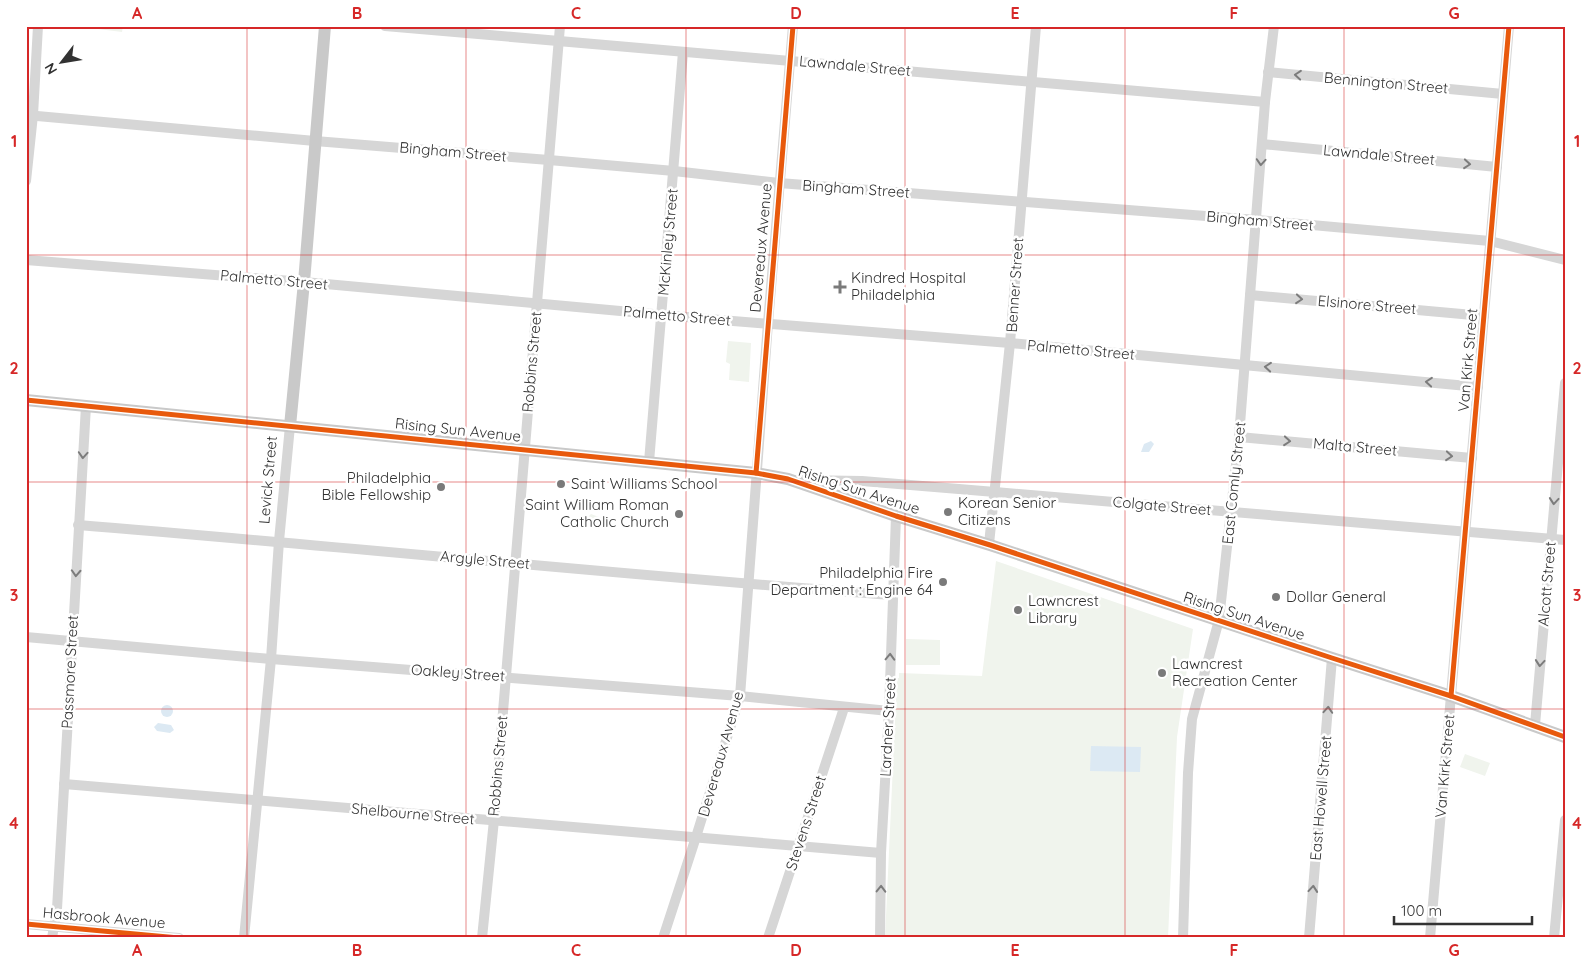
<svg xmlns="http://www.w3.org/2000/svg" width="1591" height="964" viewBox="0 0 1591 964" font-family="Quicksand,sans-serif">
<rect width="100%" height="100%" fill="#fff"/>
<g fill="#f0f4ed">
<path d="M90,26h33l-1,6 -32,-4z"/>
<path d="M728,341l23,2 -2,39 -20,-2 1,-16 -4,-2z"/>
<path d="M591,514l13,5c-6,11 -11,10 -22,3v-3l5,-1z"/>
<path d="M996,561l197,68 -16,108 -9,201h-283l12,-260h2v-5l83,3z"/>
<path d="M906,639l34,1v25h-34z"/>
<path d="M1465,754l25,9 -5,13 -25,-9z"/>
</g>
<g fill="#dce9f3">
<path d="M1151,441l3,3 -5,8h-8l3,-8z"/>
<circle cx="167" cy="711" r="6"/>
<path d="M158,723l13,2 3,5 -4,3 -13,-2 -3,-4z"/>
<path d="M1091,746l50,1 -1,25 -50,-1z"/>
</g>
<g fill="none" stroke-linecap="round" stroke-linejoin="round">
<g stroke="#d6d6d6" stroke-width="10">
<path d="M385,26l880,76"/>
<path d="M1268,72l235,22"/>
<path d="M26,115l289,26 234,19 125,11 105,12 478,37 233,21 75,19"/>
<path d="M1262,144l235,23"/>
<path d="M26,181l7,-66 5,-89"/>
<path d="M26,260l278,22 404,37 302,24 468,44"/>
<path d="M1250,295l234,21"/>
<path d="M1239,437l233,21"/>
<path d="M649,462l34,-410"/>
<path d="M798,480l64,1 133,11 570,48"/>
<path d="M78,525c272,22 543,50 814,70"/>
<path d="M989,544l21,-201 26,-317"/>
<path d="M26,637l245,22 469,37 149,15"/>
<path d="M1535,725l30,-342"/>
<path d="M64,784l817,69"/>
<path d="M26,924l153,14"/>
<path d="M52,938l5,-29 29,-503"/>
<path d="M244,938l27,-279 8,-118 11,-115"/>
<path d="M482,938l12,-118 66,-794"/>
<path d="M663,938l33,-101 44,-141 28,-373 25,-297"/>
<path d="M768,938l76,-230"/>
<path d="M880,938l1,-85 8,-142 7,-195"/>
<path d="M1183,938l5,-165 4,-54 27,-99 20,-183 26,-335 9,-76"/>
<path d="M1309,938l23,-280"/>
<path d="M1430,938l79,-912"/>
<path d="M1554,938l11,-118"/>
</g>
<g stroke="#c9c9c9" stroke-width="12">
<path d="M26,400l730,73 32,6 108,37 94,29 342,113 119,38 114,41"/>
<path d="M290,426l14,-144 21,-256"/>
</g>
<g stroke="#fff" stroke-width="8">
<g id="cycleway">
<path d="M26,400l730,73 32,6 108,37 94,29 342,113 119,38 114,41"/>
<path d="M756,473l37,-447"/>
<path d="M1451,696l58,-670"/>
<path d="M26,924l153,14"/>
</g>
</g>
<use href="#cycleway" stroke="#e8590c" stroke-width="5"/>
</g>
<defs><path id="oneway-chevron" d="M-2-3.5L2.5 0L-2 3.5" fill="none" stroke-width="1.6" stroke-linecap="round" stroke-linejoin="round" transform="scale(1.25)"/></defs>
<g stroke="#7c7c7c">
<use href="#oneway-chevron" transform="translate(1298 75) rotate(-175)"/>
<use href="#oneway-chevron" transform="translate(1261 162) rotate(94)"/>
<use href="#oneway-chevron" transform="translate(1467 164) rotate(5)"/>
<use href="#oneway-chevron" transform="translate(1299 299) rotate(5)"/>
<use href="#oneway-chevron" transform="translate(1268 367) rotate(-175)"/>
<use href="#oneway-chevron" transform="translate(1429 382) rotate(-175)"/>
<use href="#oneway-chevron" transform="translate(1287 441) rotate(5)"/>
<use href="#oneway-chevron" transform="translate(83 455) rotate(94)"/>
<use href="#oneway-chevron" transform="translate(1449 456) rotate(5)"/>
<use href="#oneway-chevron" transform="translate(1554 501) rotate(95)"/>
<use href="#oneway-chevron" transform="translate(76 573) rotate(93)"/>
<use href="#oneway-chevron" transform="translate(890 657) rotate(-88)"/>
<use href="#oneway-chevron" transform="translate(1540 663) rotate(95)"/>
<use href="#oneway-chevron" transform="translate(1328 710) rotate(-86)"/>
<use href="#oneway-chevron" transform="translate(881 889) rotate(-89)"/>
<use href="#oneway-chevron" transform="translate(1313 889) rotate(-85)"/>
</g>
<path fill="none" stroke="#d62828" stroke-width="1" stroke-opacity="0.55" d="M247,26v912M466,26v912M686,26v912M905,26v912M1125,26v912M1344,26v912M26,255h1539M26,482h1539M26,709h1539"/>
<g fill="#7a7a7a" stroke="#fff" stroke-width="2">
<path d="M837.5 279.5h5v5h5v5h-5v5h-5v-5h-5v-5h5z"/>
<circle cx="561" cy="484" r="5"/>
<circle cx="441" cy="487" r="5"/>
<circle cx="948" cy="512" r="5"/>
<circle cx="679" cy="514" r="5"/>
<circle cx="943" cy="582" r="5"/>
<circle cx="1276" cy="597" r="5"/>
<circle cx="1018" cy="610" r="5"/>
<circle cx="1162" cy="673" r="5"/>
</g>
<g text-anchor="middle" stroke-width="5" stroke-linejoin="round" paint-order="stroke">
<g font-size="15" fill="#323232" stroke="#fff">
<text transform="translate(855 66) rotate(5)" y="5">Lawndale Street</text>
<text transform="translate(1386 83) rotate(5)" y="5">Bennington Street</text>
<text transform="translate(453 152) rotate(5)" y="5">Bingham Street</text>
<text transform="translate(1379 155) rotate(5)" y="5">Lawndale Street</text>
<text transform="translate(856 189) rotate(4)" y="5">Bingham Street</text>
<text transform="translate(1260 221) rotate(5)" y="5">Bingham Street</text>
<text transform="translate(668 242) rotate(-85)" y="5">McKinley Street</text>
<text transform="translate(761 248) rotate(-85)" y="5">Devereaux Avenue</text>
<text transform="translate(274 280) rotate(5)" y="5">Palmetto Street</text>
<text transform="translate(1015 285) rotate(-86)" y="5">Benner Street</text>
<text transform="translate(1367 305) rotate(5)" y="5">Elsinore Street</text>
<text transform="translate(677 316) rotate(5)" y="5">Palmetto Street</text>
<text transform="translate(1081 350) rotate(5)" y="5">Palmetto Street</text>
<text transform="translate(1468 360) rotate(-85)" y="5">Van Kirk Street</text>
<text transform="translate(532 362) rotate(-85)" y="5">Robbins Street</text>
<text transform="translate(458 430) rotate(6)" y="5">Rising Sun Avenue</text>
<text transform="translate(1355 447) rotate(5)" y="5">Malta Street</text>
<text transform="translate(268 480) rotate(-85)" y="5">Levick Street</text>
<text transform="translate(1234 483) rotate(-84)" y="5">East Comly Street</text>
<text transform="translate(859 490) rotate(18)" y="5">Rising Sun Avenue</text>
<text transform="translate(1162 506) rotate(5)" y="5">Colgate Street</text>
<text transform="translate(485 560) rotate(5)" y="5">Argyle Street</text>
<text transform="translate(1547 584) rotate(-85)" y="5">Alcott Street</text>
<text transform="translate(1244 616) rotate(18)" y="5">Rising Sun Avenue</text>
<text transform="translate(70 672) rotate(-87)" y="5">Passmore Street</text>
<text transform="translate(458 673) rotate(4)" y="5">Oakley Street</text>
<text transform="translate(888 727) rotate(-87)" y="5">Lardner Street</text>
<text transform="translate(721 754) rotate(-74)" y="5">Devereaux Avenue</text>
<text transform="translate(498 766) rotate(-85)" y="5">Robbins Street</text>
<text transform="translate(1445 766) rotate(-85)" y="5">Van Kirk Street</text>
<text transform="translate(1321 798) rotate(-85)" y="5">East Howell Street</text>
<text transform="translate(413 814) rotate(5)" y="5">Shelbourne Street</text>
<text transform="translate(806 823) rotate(-72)" y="5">Stevens Street</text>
<text transform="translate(104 918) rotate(5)" y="5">Hasbrook Avenue</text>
</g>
<g font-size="15" fill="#323232" stroke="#fff" text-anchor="start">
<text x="851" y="283">Kindred Hospital<tspan x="851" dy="17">Philadelphia</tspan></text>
<text x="431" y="483" text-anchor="end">Philadelphia<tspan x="431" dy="17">Bible Fellowship</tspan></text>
<text x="571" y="489">Saint Williams School</text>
<text x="958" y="508">Korean Senior<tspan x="958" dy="17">Citizens</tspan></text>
<text x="669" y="510" text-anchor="end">Saint William Roman<tspan x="669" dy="17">Catholic Church</tspan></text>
<text x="933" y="578" text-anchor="end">Philadelphia Fire<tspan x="933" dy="17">Department : Engine 64</tspan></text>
<text x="1286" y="602">Dollar General</text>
<text x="1028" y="606">Lawncrest<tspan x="1028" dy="17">Library</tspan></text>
<text x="1172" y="669">Lawncrest<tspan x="1172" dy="17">Recreation Center</tspan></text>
</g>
</g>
<rect width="1591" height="964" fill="none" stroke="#ffffff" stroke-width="55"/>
<g transform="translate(62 62) rotate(239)" stroke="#ffffff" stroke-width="4" paint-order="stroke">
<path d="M0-4L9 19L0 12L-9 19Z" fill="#323232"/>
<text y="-8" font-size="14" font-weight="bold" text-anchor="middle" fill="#323232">N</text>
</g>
<path d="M1394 916v8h138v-8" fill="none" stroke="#323232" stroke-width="2.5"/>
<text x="1401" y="916" font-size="15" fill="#323232" stroke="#ffffff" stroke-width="4" paint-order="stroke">100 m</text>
<rect x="28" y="28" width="1536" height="908" fill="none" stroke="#d62828" stroke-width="2"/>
<g font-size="16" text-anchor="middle" font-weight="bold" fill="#d62828">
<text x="137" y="19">A</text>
<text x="357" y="19">B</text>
<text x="576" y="19">C</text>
<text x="796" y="19">D</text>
<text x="1015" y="19">E</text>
<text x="1234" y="19">F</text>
<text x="1454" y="19">G</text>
<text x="14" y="147">1</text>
<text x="1577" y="147">1</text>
<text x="14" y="374">2</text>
<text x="1577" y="374">2</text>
<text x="14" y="601">3</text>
<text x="1577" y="601">3</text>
<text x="14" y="829">4</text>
<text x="1577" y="829">4</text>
<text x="137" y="956">A</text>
<text x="357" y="956">B</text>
<text x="576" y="956">C</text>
<text x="796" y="956">D</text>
<text x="1015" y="956">E</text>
<text x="1234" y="956">F</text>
<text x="1454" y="956">G</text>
</g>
</svg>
